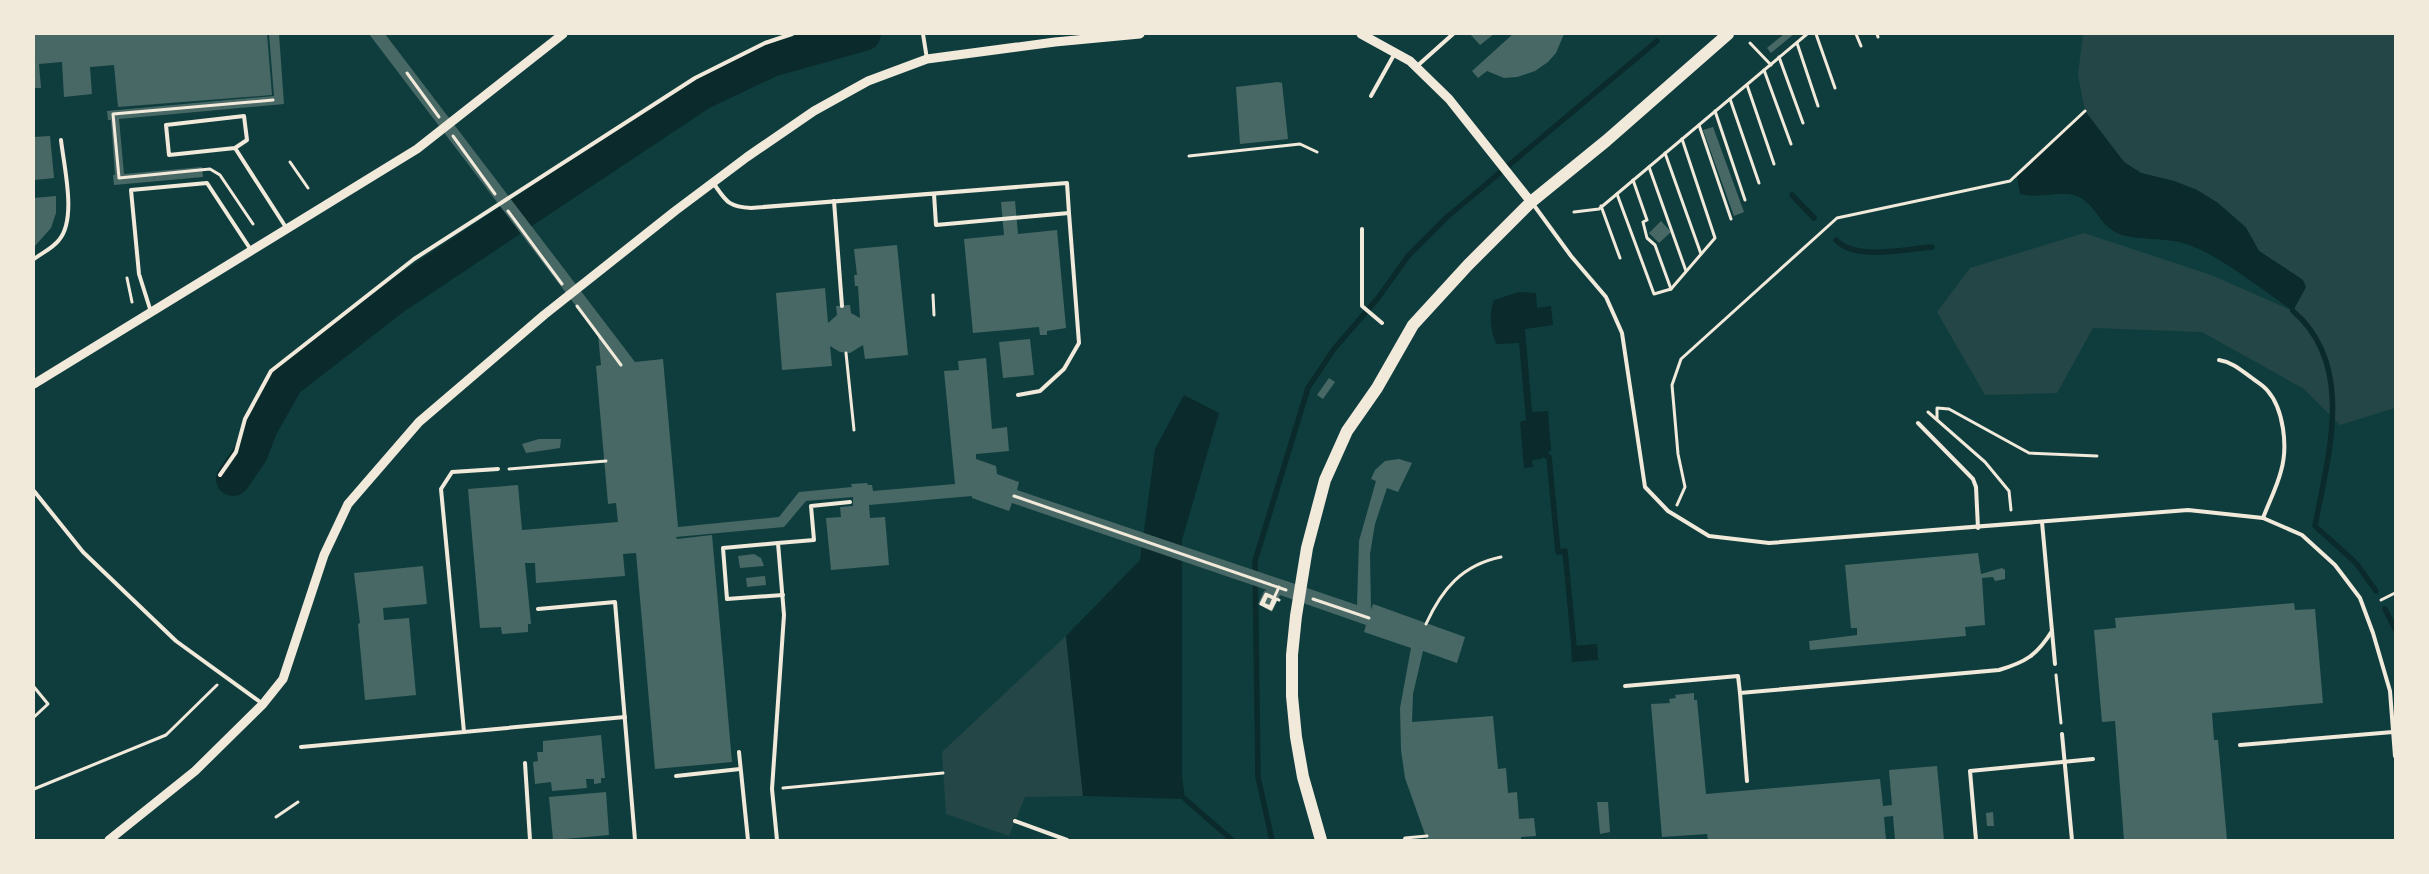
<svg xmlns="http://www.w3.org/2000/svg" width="2429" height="874" viewBox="0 0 2429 874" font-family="'Golos Text',sans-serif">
<rect width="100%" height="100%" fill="#0f3d3e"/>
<g fill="#244646">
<path d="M2083,34h312v374l-55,17 -36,-36 -102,-57 -109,-4 -36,65 -72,2 -48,-83 33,-44 114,-35 127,42 82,36 10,-31 -44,-29 -13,-24 -28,-24 -21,-13 -23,-9 -33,-8 -17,-11 -39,-51 -7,-36z"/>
<path d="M1066,636l17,160 -58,1 -16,39 -63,-22 -4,-62z"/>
</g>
<g fill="#0a2a2b">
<path d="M2085,111l39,51 17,11 33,8 23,9 21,13 28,25 13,23 44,29 3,7 -13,24c-31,-21 -79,-61 -114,-69 -18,-4 -39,-2 -57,-7 -25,-8 -25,-34 -49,-40 -14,-4 -35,4 -53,-1l-3,-18z"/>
<path d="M1519,292l17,1 1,15 14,-2 2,19 -28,4 7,83 16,-1 3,39 -10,9 -9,1 1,7 -9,1 -4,-46 6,-2 -7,-77 -23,1c-5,-14 -8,-29 -2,-44z"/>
<path d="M1184,395l35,18 -37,127v236l3,23 -102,-3 -17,-160 74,-76 15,-111z"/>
<path d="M1597,644l1,16 -26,2 -1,-16z"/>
</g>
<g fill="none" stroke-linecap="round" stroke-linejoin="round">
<g stroke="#0a2a2b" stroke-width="5.5">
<path d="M1792,195l22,23"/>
<path d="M1836,240c20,21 69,9 96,7"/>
<path d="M2293,311c63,54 35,145 22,215l41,37 20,28"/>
<path d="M1545,455l4,2 9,95 7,-1 9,95"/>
<path d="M2385,609l10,20"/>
<path d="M1185,799l47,41"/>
<path d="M1272,840l-14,-63 -3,-216 53,-173 26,-39 44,-51 31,-43 38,-38 210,-176"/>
</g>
<path stroke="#0a2a2b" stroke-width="34" d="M233,479l18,-26 10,-26 26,-46 108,-84 306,-204 70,-33 93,-26"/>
</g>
<g fill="#486865">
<path d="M34,34h233l5,61 -154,12 -4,-42 -24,2 2,27 -28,3 -2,-35 -23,2 2,24h-7z"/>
<path d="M269,34h10l5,70 -165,15 5,55 78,-7 1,10 -89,8 -1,-10h2l-4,-55h-3l-1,-9 167,-15z"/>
<path d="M369,34h16l250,328 28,-3 15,168 101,-10 20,-25 53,-5 -1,-3 16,-1 1,2h4l1,6 82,-7 -11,-113 15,-1 -1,-9 28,-3 6,71 15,-2 2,24 -33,3v5l20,7 1,8 22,8 -2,8 340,115 2,-64 17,-60 -5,-2 4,-9 10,-9 14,-2 13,4 -14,29 -11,-4 -12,36 -5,30 1,56 2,-6 92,33 -8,26 -34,-12 -10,43 -1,28 81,-6 5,53 8,-1 2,25 9,-1 2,27 15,-1 2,18 -15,1v3h-94l-22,-62 -4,-28 -1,-42 11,-60 -47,-16 2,-7 -86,-30 -8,17 -14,-8 6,-13 3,-1 -255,-87 -3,8 -37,-13v-2l-103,9 1,13 15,-1 4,48 -58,5 -5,-52 15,-1 -1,-10 13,-1v-9l-47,4 -22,26 -108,10 1,2 35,-4 20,227 -77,7 -19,-216 -13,1 2,22 -89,7 -1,-20h-10l6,61h-3v8l-26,2 -1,-7 -21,1 -12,-139 50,-4 4,45 96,-8 -2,-19 -8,1 -12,-138 5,-1 -3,-30z"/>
<path d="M1470,34h24l-14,11z"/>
<path d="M1513,34h51l-8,19 -8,9 -13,9 -18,6 -13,1 -17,-7 -9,7 -6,-7z"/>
<path d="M1784,34h10l-23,19 -4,-5z"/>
<path d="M1278,82l4,1 6,56 -48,5 -4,-57z"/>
<path d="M1713,127l31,85 -10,4 -31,-86z"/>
<path d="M50,136l4,42 -20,2v-43z"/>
<path d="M56,196v17l-5,15 -17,19v-49z"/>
<path d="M1015,201l3,33 39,-4 9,98 -19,3v4h-7l-1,-8 -66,6 -9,-94 40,-4 -3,-33z"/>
<path d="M1661,221l10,11 -12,11 -10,-10z"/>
<path d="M897,245l11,110 -43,4 -2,-14 -13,8 -10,-1 -10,-6 2,20 -50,4 -6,-77 49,-5 3,35 9,-8 -1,-9 14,-1 1,8 9,5 -2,-32h-3l-1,-11h3l-3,-26z"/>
<path d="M1030,339l4,36 -31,3 -4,-36z"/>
<path d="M1329,378l6,4 -12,17 -6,-4z"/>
<path d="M539,439h22l-1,9 -34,5 -4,-9z"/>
<path d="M1978,553l3,21 21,-6 3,2v9l-10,2 -2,-4 -11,1 3,47 -20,2 1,9 -156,14 -1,-9 48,-6v-7h-6l-6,-63z"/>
<path d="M754,554l7,4 3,8 -24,2 -2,-12z"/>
<path d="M423,566l4,38 -44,4 1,12 25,-2 7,77 -51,5 -7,-76 2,-1 -6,-50z"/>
<path d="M765,576l1,9 -19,2 -1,-9z"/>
<path d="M2294,603l1,7 20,-1 8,94 -111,10 2,27h4l9,100h-103l-9,-119 -13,1 -8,-92 22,-2 -1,-10z"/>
<path d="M1694,693v7h3l9,94 174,-15 3,27 9,-1 -3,-35 48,-4 7,74h-49l-2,-24 -9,1 2,23h-178l-1,-6 -45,3 -11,-133 19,-1 -1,-4 7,-1 -1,-3z"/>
<path d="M601,735l4,43h-4v5l-7,1v-5h-8l1,9 -35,3 -1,-9 -16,2 -2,-22 5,-1 -1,-9h6v-11z"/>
<path d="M606,792l3,43 -56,5 -4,-43z"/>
<path d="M1597,802h11l2,30 -10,2z"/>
<path d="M1993,812l1,14h-7l-1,-13z"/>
</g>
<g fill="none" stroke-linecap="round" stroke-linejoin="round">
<g stroke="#f1e9da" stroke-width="3">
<path d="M1816,34l19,54"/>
<path d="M1856,34l5,12"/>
<path d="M1877,34l1,3"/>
<path d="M1750,43l21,22"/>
<path d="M1797,43l21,63"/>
<path d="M1779,57l24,66"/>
<path d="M1764,70l27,74"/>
<path d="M407,73l32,44"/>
<path d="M1747,85l27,79"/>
<path d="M1730,99l29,84"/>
<path d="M1715,111l30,89"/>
<path d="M1699,125l32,94"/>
<path d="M453,136l42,58"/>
<path d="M1665,153l36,101"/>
<path d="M1189,156l111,-12 17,8"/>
<path d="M290,162l18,26"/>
<path d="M1649,167l37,104"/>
<path d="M1633,180l14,40 -4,2 4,16 8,7 16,44"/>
<path d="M1617,194l37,100 17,-5 44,-51 -33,-99"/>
<path d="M1601,206l19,52"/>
<path d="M508,211l54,73"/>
<path d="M1574,212l25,-3 208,-175"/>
<path d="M253,224l-33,-49 -10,-6 -91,9 -6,-64 160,-14"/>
<path d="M127,278l5,24"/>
<path d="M933,295l1,20"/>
<path d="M577,306l44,59"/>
<path d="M846,353l8,77"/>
<path d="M1928,412l57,50 24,29 2,19"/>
<path d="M1937,419v-11l12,1 80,44 68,3"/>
<path d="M509,469l97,-8"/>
<path d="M1014,496l272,94"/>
<path d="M1677,505l8,-18 -7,-33 -6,-69 9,-26 156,-141 173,-37 75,-70"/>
<path d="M1313,599l56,19"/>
<path d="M1279,600l-13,-6 -5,10 10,5 5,-10 -10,-4 -4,9 9,4 4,-9 -8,-4 -4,9 7,3 9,-20"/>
<path d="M2381,600l14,-7"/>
<path d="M1426,624c16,-35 36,-59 75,-67"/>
<path d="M2056,675l5,48"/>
<path d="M34,687l14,17 -14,13"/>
<path d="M783,788l160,-15"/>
<path d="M34,789l132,-54 51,-50"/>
<path d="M276,817l22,-15"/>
<path d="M1404,840l1,-2 22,-2"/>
</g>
<g stroke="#f1e9da" stroke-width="4">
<path d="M923,34l4,25"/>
<path d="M1416,67l37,-33"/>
<path d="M1371,96l24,-43"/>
<path d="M235,148l12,-8 -3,-24 -78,9 3,30 66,-7 52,81"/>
<path d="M714,184c12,17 14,23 37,24l316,-25 2,30 -133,12 -2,-31"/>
<path d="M834,201l8,105"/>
<path d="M1533,204l38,52 35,41 16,36 23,154 23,24 41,25 60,7 419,-33 75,8 39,17 33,30 25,33 13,35 17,58 5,65"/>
<path d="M1362,229v77l20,17"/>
<path d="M34,259c8,-6 19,-11 25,-19 18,-21 5,-73 2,-100"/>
<path d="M151,312l-12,-38 -8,-84 76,-7 44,67"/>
<path d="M2219,360c13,2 22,10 33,18 5,4 11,7 15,12 17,19 21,57 14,81 -4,16 -12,31 -18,47"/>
<path d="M1018,395l22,-4 24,-22 15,-26 -10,-130"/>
<path d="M1918,423l55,56 3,8 2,41"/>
<path d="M220,475l16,-23 9,-33 26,-48 143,-112 281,-181 70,-35 27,-9"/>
<path d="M34,491l49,61 93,89 87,63"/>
<path d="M2042,522l13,142"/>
<path d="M778,543l-55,5 4,51 56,-4"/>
<path d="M538,609l77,-7 20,238"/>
<path d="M1625,686l113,-10 2,17"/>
<path d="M464,732l-23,-243 11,-17 46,-3"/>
<path d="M2062,734l10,106"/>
<path d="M2240,745l153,-13"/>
<path d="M301,747l324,-30"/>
<path d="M739,752l9,88"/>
<path d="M525,763l5,77"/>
<path d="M676,776l64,-7"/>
<path d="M1747,781l-7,-88 259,-23c27,-8 38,-15 53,-39"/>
<path d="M1015,821l52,19"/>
<path d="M777,840l-5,-51 12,-174 -6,-72 36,-3 -3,-34 39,-4"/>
<path d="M1976,840l-6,-69 123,-12"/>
</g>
<g stroke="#f1e9da" stroke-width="9">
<path d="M1361,34l49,27 39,38 82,103"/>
<path d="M34,384l383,-235 146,-115"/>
<path d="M109,840l86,-69 68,-67 20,-25 41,-124 24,-51 71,-82 125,-107 131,-104 72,-54 67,-46 54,-30 59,-22 128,-17 85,-8"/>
</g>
<path stroke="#f1e9da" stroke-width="12" d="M1321,840l-18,-63 -7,-40 -4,-41v-41l4,-39 11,-68 18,-68 22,-49 30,-43 36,-63 55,-60 63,-63 75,-61 122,-107"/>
</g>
<rect width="2429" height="874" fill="none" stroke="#f1e9da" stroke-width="70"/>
</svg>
